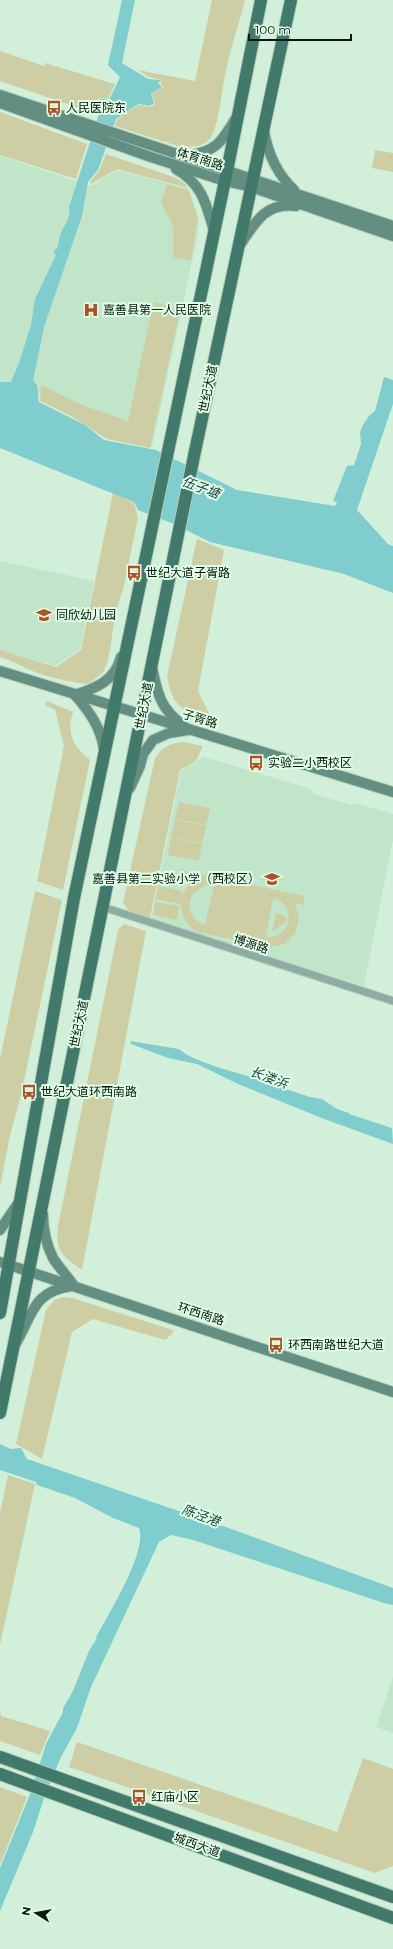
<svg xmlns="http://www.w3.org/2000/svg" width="393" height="1949" viewBox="0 0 393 1949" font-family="Montserrat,'Noto Sans SC',sans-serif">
<rect width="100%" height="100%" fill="#d2f0d9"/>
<g fill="#c0e5c9">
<path d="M0,156l91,30 26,-16 72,19 10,29 -2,21 -45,208 -47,-10 -70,-45 -21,-8 -14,-3z"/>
<path d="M0,561l94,20 -14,68 -25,17 -55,-16z"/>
<path d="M204,757l107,32 2,5 38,11 4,-2 38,11v26l-29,146 -213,-67 30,-148z"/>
<path d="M393,1677v56l-17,-6z"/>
</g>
<g fill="#cdcea3" fill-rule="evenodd">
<path d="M212,0h33c-6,24 -14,47 -19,71 -4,16 -7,56 -16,68 -7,8 -20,8 -29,8l-66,-21 2,-7 5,-2v-3h6l1,-3 10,-6 11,2 5,-3 -3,-10 11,-7 -3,-5 2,-2 -13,-3 -11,-7 57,11z"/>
<path d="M0,51l44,15 1,-3 70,21 -7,15 -9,-1 -4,5 -1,10 -94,-32z"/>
<path d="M0,112l87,32 -11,35 -76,-24z"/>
<path d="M375,150l18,3v19l-21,-4z"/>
<path d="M106,154l70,24 9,6 3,4 -71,-19 -26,15 -1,-2 9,-11z"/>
<path d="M167,184l21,6 10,28 -7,43 -18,-4v-32l-12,-22z"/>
<path d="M156,302l24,9 -30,137 -43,-9 -36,-23 -31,-15 1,-16 41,20 46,16 25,-116z"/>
<path d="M113,493l21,10 4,15 -14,68 -8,25 -8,50 -5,11 -15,12c-18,-2 -37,-6 -53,-12 -12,-4 -21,-11 -35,-15v-7l56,17 25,-17z"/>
<path d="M197,539l27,11 -26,141 12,24 -1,4c-28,-9 -37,-13 -42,-43z"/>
<path d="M47,701l26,11c-7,22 0,34 17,48l-27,130 -26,-9 27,-135 -9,-36 -10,-5z"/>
<path d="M183,742l20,4 -7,15 -16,9 -30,148 -22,-8 -5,-7 32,-145c8,-11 15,-15 28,-16z"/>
<path d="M179,802l31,6 -4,17 -31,-6z"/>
<path d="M175,820l31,6 -4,17 -31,-6z"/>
<path d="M171,837l31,7 -3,17 -31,-6z"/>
<path d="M180,870l125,26 -2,9 -8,-2 4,16 -4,15 -11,10 -15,3 -72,-15 -7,-5 -6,-8 -4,-17v2l-25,-5 3,-13 24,5 -1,7 4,-8 7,-8 -13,-3zM206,885l8,1 -9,39c-15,-5 -20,-20 -11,-32zM273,898c25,6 18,42 -7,39z"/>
<path d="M35,891l27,9 -41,195 -11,41 -10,51v-128z"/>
<path d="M155,902l24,4 -2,14 -24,-5z"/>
<path d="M276,913l7,2 5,5 -16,12z"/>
<path d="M124,924l22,7 -64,339c-20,-14 -27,-19 -24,-44l60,-296z"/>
<path d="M63,1297l9,1 101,32v3l-8,7 -72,-21 -21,13 -30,127 -26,-15 30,-134 8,-10z"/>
<path d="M8,1475l27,9 -35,161v-131z"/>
<path d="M0,1711l1,5 49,15 -10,24 -40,-14z"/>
<path d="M77,1742l260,90 26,-74 30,11v97l-18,7 -306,-106z"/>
<path d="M0,1787l27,10 -27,68z"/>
</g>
<g fill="#80cdce">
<path d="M122,0h13l-13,63 26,16 13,1 -3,3 4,4 -11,7 3,9 -4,3 -11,-2 -10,6 -1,3h-7v3l-5,3 -18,51 -10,12 -6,34 -38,111 -11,54 4,4 2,17 46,23 19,15 52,10 81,40 98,16 2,-4 -4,-1 14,-35 7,-1 7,-21 -1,-12 3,-7 6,-9 6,-5 9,-34 9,3v24l-36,106 31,34 5,2v47l-49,-19 -134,-32 -36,-18 -36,-14 -4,-8 -134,-54v-66h11l8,-19 12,-38 4,-26 21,-44 -2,-2 1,-4h2c2,-5 2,-11 4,-16 4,-9 10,-15 8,-26l30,-93 -4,-2 1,-8 4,-5 9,1 11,-23 -12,-12 1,-5z"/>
<path d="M130,1041l49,8c15,14 64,25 86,32l-1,3 5,1 1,-1 40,13 12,2 15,10 12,4v1l43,14 1,16 -69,-25 -86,-35 -41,-20 -29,-6 -37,-14z"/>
<path d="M0,1444l11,5 10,-1 6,11 210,72 156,57v17l-9,-2 -191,-63 -22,-5 -12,7 -68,145 -14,41 -16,29 -17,41 -11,34 -33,79v-43l32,-79 14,-45 17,-32v-4l9,-15 17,-42 8,-13 -1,-1c12,-22 52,-86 43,-109l-26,-10 -38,-20 -38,-13 -1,-3 -36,-12z"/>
</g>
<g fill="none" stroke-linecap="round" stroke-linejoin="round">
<g stroke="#b2cdb9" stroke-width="9">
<path id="street" d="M103,907l290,94"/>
</g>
<g stroke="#b2cdb9" stroke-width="12">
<g id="secondary">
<path d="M0,95l393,131"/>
<path d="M0,103l148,53 77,25 26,6 142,49"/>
<path d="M264,131c4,23 13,43 30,59"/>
<path d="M185,156c31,-4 36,-13 51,-38"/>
<path d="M176,169c26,15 30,34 38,62"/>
<path d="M240,245c15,-22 25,-43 56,-39"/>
<path d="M152,667c5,26 9,43 31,58"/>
<path d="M0,671l393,121"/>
<path d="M75,695c21,-7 40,-14 46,-38"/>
<path d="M75,695c15,17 26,33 29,55"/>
<path d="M130,788l10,-22 3,-12 10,-14 16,-7 19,-3"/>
<path d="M43,1214c0,15 3,30 10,44 4,7 15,19 21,28"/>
<path d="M0,1230l19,-28"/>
<path d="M0,1262l393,130"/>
<path d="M16,1343c17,-29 17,-52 56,-57"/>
</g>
</g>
<g stroke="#b2cdb9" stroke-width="14">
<g id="primary">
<path d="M0,1313l74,-415 153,-727 34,-171"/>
<path d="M0,1413l194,-957 97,-456"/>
<path d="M0,1757l393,140"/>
<path d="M0,1774l393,144"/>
</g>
</g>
<use href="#street" stroke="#8faca3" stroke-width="7"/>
<use href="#secondary" stroke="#638e82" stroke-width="10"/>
<use href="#primary" stroke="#41796a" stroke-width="12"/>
</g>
<defs>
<g id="bus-bare" transform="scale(1.2)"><path d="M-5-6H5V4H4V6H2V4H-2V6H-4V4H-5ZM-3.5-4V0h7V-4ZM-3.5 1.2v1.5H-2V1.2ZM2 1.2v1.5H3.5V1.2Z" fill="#b44e23" stroke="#dffee6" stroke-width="2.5" paint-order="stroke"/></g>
<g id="hospital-bare" transform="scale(1.2)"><path d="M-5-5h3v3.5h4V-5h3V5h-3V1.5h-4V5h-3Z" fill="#b44e23" stroke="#dffee6" stroke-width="2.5" paint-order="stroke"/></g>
<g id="school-bare" transform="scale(1.2)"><path d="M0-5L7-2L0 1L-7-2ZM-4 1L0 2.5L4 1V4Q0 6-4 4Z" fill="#b44e23" stroke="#dffee6" stroke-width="2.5" paint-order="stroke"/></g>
</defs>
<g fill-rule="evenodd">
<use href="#bus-bare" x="54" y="108"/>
<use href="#hospital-bare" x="91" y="310"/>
<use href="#bus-bare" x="134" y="573"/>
<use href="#school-bare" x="44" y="615"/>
<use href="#bus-bare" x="256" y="763"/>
<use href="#school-bare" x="272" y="879"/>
<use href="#bus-bare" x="29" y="1092"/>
<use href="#bus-bare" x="276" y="1345"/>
<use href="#bus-bare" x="139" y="1797"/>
</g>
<g text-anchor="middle" stroke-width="4" stroke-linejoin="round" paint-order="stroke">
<g font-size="12" fill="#0b160e" stroke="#dffee6" text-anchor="start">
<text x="66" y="112">人民医院东</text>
<text x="103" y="314">嘉善县第一人民医院</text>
<text x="146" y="577">世纪大道子胥路</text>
<text x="56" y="619">同欣幼儿园</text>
<text x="268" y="767">实验二小西校区</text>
<text x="260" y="883" text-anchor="end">嘉善县第二实验小学（西校区）</text>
<text x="41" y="1096">世纪大道环西南路</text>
<text x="288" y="1349">环西南路世纪大道</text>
<text x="151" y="1801">红庙小区</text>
</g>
<g font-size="12" fill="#0b160e" stroke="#dffee6">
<text transform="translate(200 159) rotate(18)" y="4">体育南路</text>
<text transform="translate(208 389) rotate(-78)" y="4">世纪大道</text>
<text transform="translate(144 706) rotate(-79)" y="4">世纪大道</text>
<text transform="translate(200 719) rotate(17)" y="4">子胥路</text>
<text transform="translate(251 944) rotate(18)" y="4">博源路</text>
<text transform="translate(79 1024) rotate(-78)" y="4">世纪大道</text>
<text transform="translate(201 1314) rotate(18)" y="4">环西南路</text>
<text transform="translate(197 1845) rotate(20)" y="4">城西大道</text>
</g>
<g font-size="13" font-style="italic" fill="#1e4344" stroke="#dffee6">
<text transform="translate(201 487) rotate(20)" y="5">伍子塘</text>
<text transform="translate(269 1077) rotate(20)" y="5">长溇浜</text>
<text transform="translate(201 1515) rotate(20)" y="5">陈泾港</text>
</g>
</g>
<g transform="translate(36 1913) rotate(281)" stroke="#dffee6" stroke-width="3" paint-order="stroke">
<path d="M0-3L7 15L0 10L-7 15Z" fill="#0b160e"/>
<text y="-6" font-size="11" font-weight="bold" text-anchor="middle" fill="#0b160e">N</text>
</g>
<path d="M249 34v6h102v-6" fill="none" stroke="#0b160e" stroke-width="2"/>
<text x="255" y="34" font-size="12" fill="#0b160e" stroke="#dffee6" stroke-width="3" paint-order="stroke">100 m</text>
</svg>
